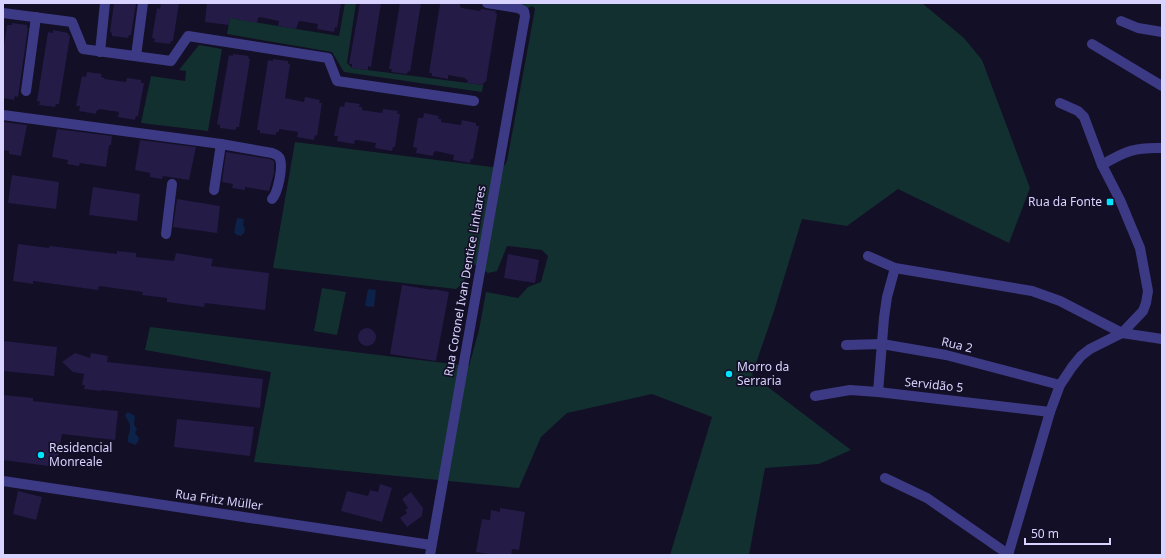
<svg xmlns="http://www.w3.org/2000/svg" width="1165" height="558" viewBox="0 0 1165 558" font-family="'Noto Sans',sans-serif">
<rect width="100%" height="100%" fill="#130f26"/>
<g fill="#12302f">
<path d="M345,3h11l-9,60 5,5 131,17 -1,7 -138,-20 -12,-20 -105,-18 3,-16 109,18z"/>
<path d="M503,3h419l42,35 18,22 48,128 -21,55 -111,-54 -51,37 -45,-7 -28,92 -22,64 99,75 -32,14 -54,4 -16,87h-79l42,-138 -60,-23 -85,19 -26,24 -22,51 -265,-26 17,-90 -126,-22 5,-23 319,39 10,-36 7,-38 32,6 10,-11 13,-5 7,-26 -6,-6 -35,-4 -10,25 -9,2 -18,-11c-1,11 -5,21 -14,27l-183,-21 22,-126 205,26 4,-2 3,-5 28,-152 -2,-3 -5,2z"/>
<path d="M199,45l23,4 -14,82 -67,-8 10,-47 34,5 1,-10 -7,-1z"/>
<path d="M322,288l24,4 -9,43 -23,-4z"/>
</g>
<g fill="#0c2248">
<path d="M237,218l7,1 -1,7 2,1 -1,7h-2v2l-6,-1v-2h-2z"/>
<path d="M368,289l8,1 -2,17 -9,-1z"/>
<path d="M128,412l7,4 -1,9 3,4 -2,4 4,5 -1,4 -3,3 -7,-3c-1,-6 2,-9 2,-14 1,-5 -4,-9 -5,-13z"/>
</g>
<g fill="#241b47">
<path d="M114,3l22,1 -5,31h-2l-1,3 -16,-2v-3l-2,-1z"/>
<path d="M161,3h18l-6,38h-2l-1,3 -16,-2 1,-3 -3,-1 5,-30 3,1z"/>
<path d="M207,3h134l-4,25 -2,-1 -1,5 -17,-3 1,-5 -19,-3 -3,8 -18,-3 1,-5 -19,-4 -2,1 -1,5 -27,-5 -1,7 -24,-3z"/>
<path d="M360,3h21l-10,64 -3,-1v4l-16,-2v-4h-3z"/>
<path d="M400,3h21l-11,69 -2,-1 -1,3 -16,-2 1,-3h-3z"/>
<path d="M445,3l15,1v3l2,1 18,3 1,-2 15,2 -1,2 2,1 -11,68h-2l-1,3 -16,-2 1,-3 -3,-1v-1l-17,-3v4l-16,-3v-3h-3l11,-69h5z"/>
<path d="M12,23l15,2v3h1l-10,69 -3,-1 -1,4 -11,-2v-46l4,-27h5z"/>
<path d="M53,30l15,3v2l2,1 -11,68h-3l-1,3 -16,-2 1,-3 -3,-1 11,-69 5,1z"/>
<path d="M233,54l16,2 -1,2 2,1 -11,68h-3v3l-16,-2v-3l-3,-1 12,-69 4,1z"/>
<path d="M273,59l15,2v3h2l-5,34 19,4 1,-5 15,3 -1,3h3l-5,33 -2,-1 -1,5 -17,-3 1,-5 -19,-3v3h-3v3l-16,-2v-3h-3l11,-70 5,1z"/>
<path d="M87,72l15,2 -1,3 4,1 -1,1 22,3 1,-4 14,2v3h3l-6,33h-2l-1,4 -17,-3 1,-5 -20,-3v1h-2l-1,4 -17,-3 1,-5h-4l6,-30 4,1z"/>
<path d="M345,102l15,2 -1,3h3v3l20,3 1,-4 15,2 -1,3h3l-5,33h-2l-1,4 -17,-3 1,-5 -19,-3h-2l-1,4 -17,-3 1,-5h-4l6,-30 4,1z"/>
<path d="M424,113l15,3 -1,3h3v3l20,3 1,-5 14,3v3h3l-6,33h-2l-1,4 -17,-3 1,-5 -18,-4 -2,1 -1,4 -17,-3 1,-5 -4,-1 5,-29h5z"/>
<path d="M3,122l24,3 -6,31 -12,-2v-3l-6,-1z"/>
<path d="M57,129l55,7 -1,9h-2l-3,22 -26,-4 -1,3 -12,-2 1,-4 -16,-3z"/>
<path d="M140,140l56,7 -7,33 -26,-4 -1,3 -12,-2v-4l-15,-3z"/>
<path d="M226,152l44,7 4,2v12l-5,18 -24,-4v3l-13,-2 1,-4 -11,-2z"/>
<path d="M12,175l47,7 -3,27 -48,-6z"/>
<path d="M93,187l47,7 -3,27 -48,-6z"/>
<path d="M177,199l43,7 -3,27 -44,-6z"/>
<path d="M18,244l31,4 1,-2 67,8v-3l19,2v4l38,4 2,-8 37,6 -2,7 58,7 -4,37 -60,-7 -1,4 -37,-5v-4l-25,-3 1,-3 -44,-6 -1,4 -65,-9v3l-20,-3z"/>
<path d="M508,254l31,6 -4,23 -31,-5z"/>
<path d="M402,285l31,5v-1l16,3 -13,69 -46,-7z"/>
<circle cx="367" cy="337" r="9"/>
<path d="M3,341l54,6 -3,29 -51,-5z"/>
<path d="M75,353l15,5 1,-5 17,3 -1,6 156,17 -3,29 -158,-18 -1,1 -17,-2 1,-4h-3l2,-11 -11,-2 -11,-10z"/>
<path d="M3,395l30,3v3l85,10 -3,29 -53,-6 -6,33 -53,-7z"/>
<path d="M177,419l77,8 -4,29 -76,-9z"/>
<path d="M380,484l12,4 -10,34 -41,-11 6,-20 21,5 2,-6 8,2z"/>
<path d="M18,491l24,6 -6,23 -23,-6z"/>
<path d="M411,492l12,16 -1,8 -15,11 -7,-9 7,-5 -2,-3 3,-2 -6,-9z"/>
<path d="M500,508l25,4 -6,38 -7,-1 -1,6h-16l-19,-3 6,-33 8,1 1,-10 9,2z"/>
</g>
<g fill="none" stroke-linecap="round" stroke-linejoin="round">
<g stroke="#3d3a85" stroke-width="10">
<path d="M3,13l69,9 11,27 88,12 17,-25 140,22 9,23 137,20"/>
<path d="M1121,21l17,7 24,4"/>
<path d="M1092,44l70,42"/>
<path d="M100,52l5,-49"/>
<path d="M136,56l7,-53"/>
<path d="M26,91l10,-74"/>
<path d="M1060,103l18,8 6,6 18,48"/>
<path d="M3,115l218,29 51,9c3,1 7,3 8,6 3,8 -2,34 -8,40"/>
<path d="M214,190l7,-46"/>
<path d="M166,234l6,-50"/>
<path d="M868,256l27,12 137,23 28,10 62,32 40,6"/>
<path d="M846,345l36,-1 64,11 114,30"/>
<path d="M878,392l6,-74 3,-21 8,-29"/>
<path d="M815,396l35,-6 28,2 172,20"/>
<path d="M885,478l42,20 81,56"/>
<path d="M3,481l428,64"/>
<path d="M430,555l95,-539 -1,-5 -6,-3 -31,-5"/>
<path d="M1008,555l42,-143 10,-27 12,-18 9,-11 9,-7 32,-16 21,-22 3,-8 2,-12 -8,-43 -20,-48 -18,-35c23,-14 34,-18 60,-17"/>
</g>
</g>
<g fill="#00e5ff" stroke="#130f26" stroke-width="1.5">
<rect x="1106" y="198" width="8" height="8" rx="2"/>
<circle cx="729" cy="374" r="4"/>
<circle cx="41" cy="455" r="4"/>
</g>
<g text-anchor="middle" stroke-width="3.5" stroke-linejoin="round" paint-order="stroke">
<g font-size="12" fill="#d9d4ff" stroke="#130f26" text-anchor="start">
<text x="1102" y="206" text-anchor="end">Rua da Fonte</text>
<text x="737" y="371">Morro da<tspan x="737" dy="14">Serraria</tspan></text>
<text x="49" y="452">Residencial<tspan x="49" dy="14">Monreale</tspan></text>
</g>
<g font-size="12" fill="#d9d4ff" stroke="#130f26">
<text transform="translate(465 281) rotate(-80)" y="4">Rua Coronel Ivan Dentice Linhares</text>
<text transform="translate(957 345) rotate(13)" y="4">Rua 2</text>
<text transform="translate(934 385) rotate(6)" y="4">Servidão 5</text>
<text transform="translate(219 500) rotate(8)" y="4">Rua Fritz Müller</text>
</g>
</g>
<rect width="1165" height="558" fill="none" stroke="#d9d4ff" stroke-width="8"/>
<path d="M1025 538v6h85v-6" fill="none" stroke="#d9d4ff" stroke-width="2"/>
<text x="1031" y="538" font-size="12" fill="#d9d4ff" stroke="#130f26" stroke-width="3" paint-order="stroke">50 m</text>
</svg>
